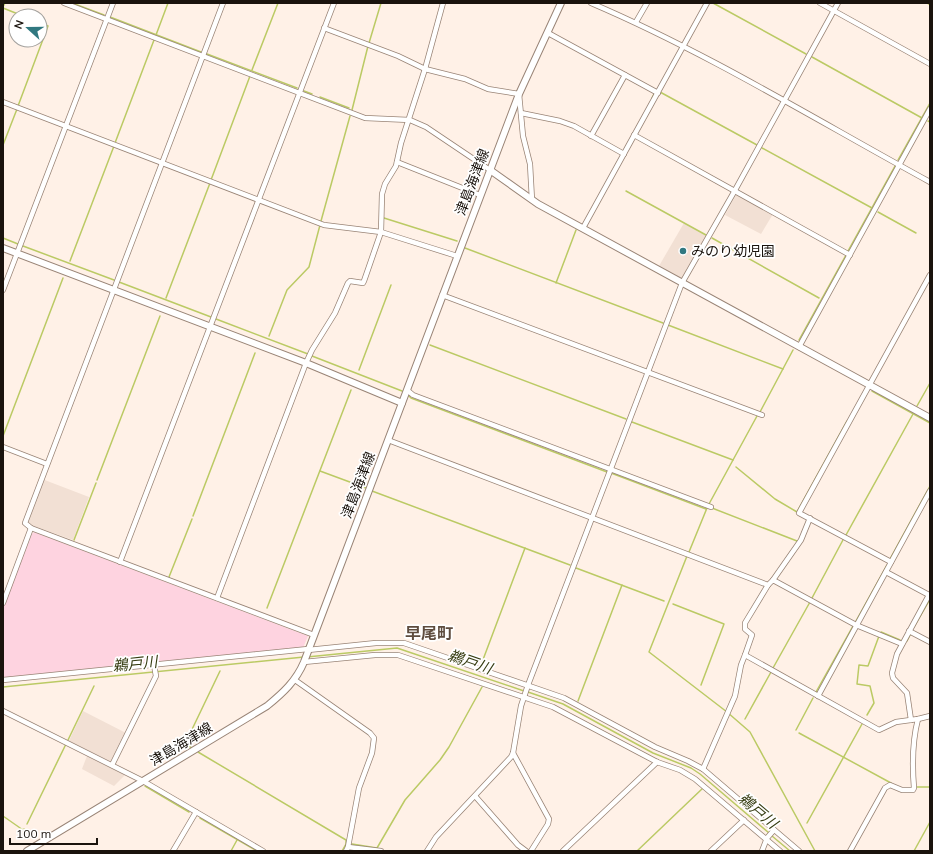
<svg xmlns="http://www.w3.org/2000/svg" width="933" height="854" viewBox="0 0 933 854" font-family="Mulish,'Noto Sans JP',sans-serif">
<rect width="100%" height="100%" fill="#fff1e7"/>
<g fill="#f2e0d4">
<path d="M736,195h2l35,19 -12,20 -36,-19z"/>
<path d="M684,223l23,13 -24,43 -24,-13z"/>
<path d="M42,479l47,18 -16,43 -42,-15 -3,-3v-5z"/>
<path d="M83,711l43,22 -14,29 -43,-21z"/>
<path d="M87,756l38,19 -11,11 -32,-17z"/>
</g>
<path fill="#fed3e0" d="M34,532l274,104 -5,12 -300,30v-70l29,-74z"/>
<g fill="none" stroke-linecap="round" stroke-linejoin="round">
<g stroke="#bbca64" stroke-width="1.5">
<path d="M72,3l32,12"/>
<path d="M713,3l93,51"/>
<path d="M927,3l3,2"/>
<path d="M3,7l2,-4"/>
<path d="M3,8l20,8"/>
<path d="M110,17l91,35"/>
<path d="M156,35l12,-32"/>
<path d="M369,43l12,-40"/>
<path d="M207,54l90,34"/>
<path d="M812,57l110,61"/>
<path d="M252,70l26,-67"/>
<path d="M304,91l8,3"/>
<path d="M660,92l97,53"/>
<path d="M320,97l29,11"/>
<path d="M652,98l2,-4"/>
<path d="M18,106l30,-80 -8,-3"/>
<path d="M352,110l16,-64"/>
<path d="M928,121l2,1"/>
<path d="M115,143l39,-103"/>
<path d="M3,145l14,-36"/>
<path d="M762,148l110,60"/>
<path d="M898,160l32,-57"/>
<path d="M211,180l39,-104"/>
<path d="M626,191l80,44"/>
<path d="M878,212l38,21"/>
<path d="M384,218l73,23"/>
<path d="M321,221l29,-105"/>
<path d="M3,238l15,6"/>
<path d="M712,238l107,60"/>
<path d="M23,246l91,34"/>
<path d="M465,248l198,75"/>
<path d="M848,251l47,-85"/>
<path d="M70,261l44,-115"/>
<path d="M119,282l92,35"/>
<path d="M556,283l20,-53"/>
<path d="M166,298l44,-115"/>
<path d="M216,319l92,35"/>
<path d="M668,325l115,44"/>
<path d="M269,336l18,-46 22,-23 11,-42"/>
<path d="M799,340l47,-85"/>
<path d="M430,345l196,74"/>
<path d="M312,356l90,35"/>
<path d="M359,370l32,-85"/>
<path d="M872,391l58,32"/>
<path d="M408,395l3,3 196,74"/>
<path d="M917,406l13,-23"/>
<path d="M760,412l33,-62"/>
<path d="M632,422l101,38"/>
<path d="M3,436l60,-158"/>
<path d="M736,467l39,32 22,13 50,-91"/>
<path d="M320,471l46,17"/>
<path d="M611,473l95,36"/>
<path d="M97,480l63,-164"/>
<path d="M372,491l198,74"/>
<path d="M709,504l48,-88"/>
<path d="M712,508l85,33"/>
<path d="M193,516l62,-163"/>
<path d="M846,535l67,-121"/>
<path d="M74,540l22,-57"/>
<path d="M689,552l18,-44"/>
<path d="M687,556l-38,96 78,60 23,20 65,119"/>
<path d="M890,559l40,-73"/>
<path d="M576,568l88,33"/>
<path d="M169,577l23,-58"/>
<path d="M812,598l32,-60"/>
<path d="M673,604l51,20 -23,61"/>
<path d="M267,608l84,-218"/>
<path d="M856,621l31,-56"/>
<path d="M914,627l15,-26"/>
<path d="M881,632l19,8"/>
<path d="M907,641l3,-6"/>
<path d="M307,657l90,-9 127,43"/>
<path d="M481,665l44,-117"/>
<path d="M773,668l37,-66"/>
<path d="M3,687l301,-30"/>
<path d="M528,692l35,12 90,49 38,15 9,6 69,59"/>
<path d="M816,692l37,-66"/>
<path d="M578,701l44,-116"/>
<path d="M867,715l7,-12 -4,-17 -13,-2 2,-19 9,1 11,-30"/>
<path d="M745,719l26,-47"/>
<path d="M796,730l17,-32"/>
<path d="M799,733l92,50"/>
<path d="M68,740l26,-54"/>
<path d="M192,748l-7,-4 35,-73"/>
<path d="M198,752l148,88v4l-4,7"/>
<path d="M145,786l44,26"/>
<path d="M917,787h13"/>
<path d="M3,816l20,14 1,-1"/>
<path d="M200,818l57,33"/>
<path d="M807,823l55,-99"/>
<path d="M27,824l39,-80"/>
<path d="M772,836l18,15"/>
<path d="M352,844l25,4 28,-48 35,-40 9,-13 33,-60"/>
<path d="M231,851l6,-11"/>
<path d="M637,851l66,-63"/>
<path d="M914,851l16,-29"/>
</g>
<g stroke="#998476" stroke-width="6">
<g id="street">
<path d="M64,3l301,115 45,2 16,7 64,43"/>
<path d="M223,3l-198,520 6,5 283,107"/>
<path d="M591,3c117,50 227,118 339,179"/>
<path d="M820,3l110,61"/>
<path d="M636,22l11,-19"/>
<path d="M324,28l74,28 27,13 40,10 23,10 31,5 4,42 7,28 2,36"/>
<path d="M548,33l110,60"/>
<path d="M3,102l321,123 57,7 76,24"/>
<path d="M521,113l39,8 14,5 50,28"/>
<path d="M634,135l216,120"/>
<path d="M591,136l34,-61"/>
<path d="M397,162l83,33"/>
<path d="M583,228l124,-225"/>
<path d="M3,290l110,-287"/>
<path d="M442,295l320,120"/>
<path d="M799,347l131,-238"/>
<path d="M407,390l6,5 298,112"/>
<path d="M388,440l380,145 5,-5 83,45 46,19"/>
<path d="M3,447l44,17"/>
<path d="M120,562l214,-559"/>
<path d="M891,562l-92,-49 131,-238"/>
<path d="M886,572l43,23"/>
<path d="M773,580l28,-40 9,-22"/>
<path d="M217,598l89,-235 6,-13 23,-37 13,-30 2,-2 13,2 1,-2 17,-49 1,-38 3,-10 11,-18 5,-23 24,-74 18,-66"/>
<path d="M3,603l28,-75"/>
<path d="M909,631l21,11"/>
<path d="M308,650l68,-7h28l160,55 91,49 33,14 15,8 96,82"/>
<path d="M745,655l7,-20 -7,-6v-6l23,-38"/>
<path d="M304,662l71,-7h23l155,52 87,46 17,9 23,8 15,9 85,72"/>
<path d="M3,680l305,-31"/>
<path d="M295,680l75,53 4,5 -2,15 -13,35 -11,59 -2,4"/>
<path d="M818,696l112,-205"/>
<path d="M3,711l140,70 120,70"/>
<path d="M911,720l-4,-27 -14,-15 -1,-5 5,-19 32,-59 1,1"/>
<path d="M513,753l36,66 -1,5 -17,27"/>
<path d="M112,765l44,-89 -2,-11"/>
<path d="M703,769l32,-73 6,-31 4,-10 134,75 17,-8 22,-3 12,-3"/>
<path d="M475,796l43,49 8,6"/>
<path d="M348,847l33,4"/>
<path d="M173,851l23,-39"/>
<path d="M427,851l9,-14 75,-80 2,-4 8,-47 7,-21 154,-402 52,-91 104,-189"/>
<path d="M563,851l94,-89"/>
<path d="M711,851l33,-31"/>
<path d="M762,851l5,-13 7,-8"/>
<path d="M850,851l35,-63 5,-3 12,5h11l1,-2c-2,-24 -2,-46 4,-69"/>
</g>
</g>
<g stroke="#998476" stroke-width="8">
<g id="secondary">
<path d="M490,170l48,34 392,214"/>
<path d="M3,248l303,115 96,40"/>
<path d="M27,851l240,-145c16,-13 29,-25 37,-44l215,-568 42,-91"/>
</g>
</g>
<use href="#street" stroke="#fff" stroke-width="4.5"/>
<use href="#secondary" stroke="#fff" stroke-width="6"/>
</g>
<circle fill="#307880" stroke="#fff" stroke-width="1.5" cx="683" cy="251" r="4"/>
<g text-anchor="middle" stroke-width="3.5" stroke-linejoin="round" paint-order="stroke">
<g font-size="14" fill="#1a130d" stroke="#fff">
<text transform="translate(472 182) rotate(-69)" y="5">津島海津線</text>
<text transform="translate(358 485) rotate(-69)" y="5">津島海津線</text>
<text transform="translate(181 744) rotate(-31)" y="5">津島海津線</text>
</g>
<g font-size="14" fill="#1a130d" stroke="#fff" text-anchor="start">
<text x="691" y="256">みのり幼児園</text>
</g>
<g font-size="15" font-style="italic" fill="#363c11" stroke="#fff">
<text transform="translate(470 662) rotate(19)" y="5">鵜戸川</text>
<text transform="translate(135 664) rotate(-6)" y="5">鵜戸川</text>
<text transform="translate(758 811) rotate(40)" y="5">鵜戸川</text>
</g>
<g font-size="16" font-weight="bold" fill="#5e4c3e" stroke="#fff">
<text x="429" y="639">早尾町</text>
</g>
</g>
<rect width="933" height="854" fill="none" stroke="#1a130d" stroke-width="8"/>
<g transform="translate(28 28) rotate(291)"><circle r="19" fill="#ffffff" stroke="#a3a19e"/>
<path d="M0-3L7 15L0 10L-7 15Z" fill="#307880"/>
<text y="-6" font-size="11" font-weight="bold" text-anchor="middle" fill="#1a130d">N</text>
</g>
<path d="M10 838v6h87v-6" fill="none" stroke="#1a130d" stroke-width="2"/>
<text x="16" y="838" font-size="12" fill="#1a130d" stroke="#ffffff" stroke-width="3" paint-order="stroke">100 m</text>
</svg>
